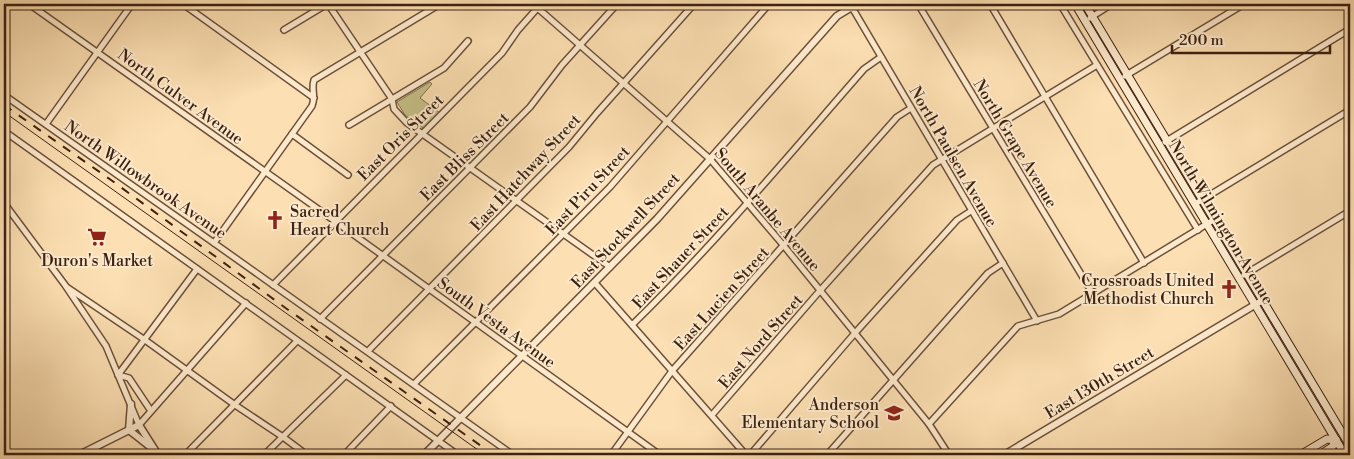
<svg xmlns="http://www.w3.org/2000/svg" width="1354" height="459" viewBox="0 0 1354 459" font-family="'Libre Bodoni',serif">
<rect width="100%" height="100%" fill="#fcdfb2"/>
<filter id="stains"><feTurbulence type="fractalNoise" baseFrequency=".004" numOctaves="4"/><feColorMatrix values="0 0 0 0 .2 0 0 0 0 .09 0 0 0 0 .02 0 0 0 .5 -.17"/></filter>
<radialGradient id="worn" r=".72"><stop offset=".6" stop-color="#630" stop-opacity="0"/><stop offset="1" stop-color="#630" stop-opacity=".3"/></radialGradient>
<path fill="#c6c087" stroke="#82704c" d="M430,82l2,2 -12,14 19,14 -16,16 -18,-13 -8,-13z"/>
<g fill="none" stroke-linecap="round" stroke-linejoin="round">
<g stroke="#6d5039" stroke-width="8">
<g id="minor">
<path d="M29,4l289,205 342,246"/>
<path d="M183,4l131,94"/>
<path d="M328,4l64,95 2,10 13,14 203,144"/>
<path d="M533,4l177,155 74,87 145,178 20,31"/>
<path d="M850,4l187,317"/>
<path d="M918,4l175,290"/>
<path d="M990,4l154,259"/>
<path d="M1060,4l138,226"/>
<path d="M1090,18l22,-14"/>
<path d="M284,30l43,-26"/>
<path d="M1125,76l119,-72"/>
<path d="M4,95l210,148 299,212"/>
<path d="M46,124l86,-120"/>
<path d="M349,125l95,-57 24,-27"/>
<path d="M4,131l454,324"/>
<path d="M292,134l56,41"/>
<path d="M1165,142l185,-113"/>
<path d="M4,203l61,82 41,61 33,79 107,-122"/>
<path d="M1195,204l155,-94"/>
<path d="M214,243l98,-137c4,-9 -1,-17 2,-26l126,-76"/>
<path d="M1244,275l106,-64"/>
<path d="M595,283l151,172"/>
<path d="M273,285l229,-232 16,-23 23,-26"/>
<path d="M68,288l77,52 90,65 48,32 24,18"/>
<path d="M320,319l210,-212 32,-42 55,-61"/>
<path d="M632,325c82,-80 156,-169 232,-256l17,-12"/>
<path d="M368,351l201,-204 28,-34 97,-109"/>
<path d="M414,384l196,-197 159,-183"/>
<path d="M151,411l-22,-33 -11,-3 79,-106"/>
<path d="M712,415l105,-121 116,-129 164,-100"/>
<path d="M929,424l89,-98 41,-12 156,-95"/>
<path d="M185,455l112,-114"/>
<path d="M264,455l82,-80"/>
<path d="M344,455l47,-49"/>
<path d="M611,455l61,-84 225,-254 14,-9"/>
<path d="M750,455l105,-122 102,-113 14,-9"/>
<path d="M827,455l161,-182 15,-10"/>
</g>
</g>
<g stroke="#6d5039" stroke-width="9">
<g id="tertiary">
<path d="M131,404l-2,26 24,19"/>
<path d="M79,455l60,-30 19,30"/>
<path d="M424,455l233,-236 180,-203 20,-12"/>
<path d="M1004,455l259,-155"/>
</g>
</g>
<g stroke="#3d2111" stroke-width="9">
<g id="secondary">
<path d="M1075,4l270,451"/>
<path d="M1085,4l265,442"/>
<path d="M1300,455l27,-16 9,1"/>
<path d="M1320,455l12,-8 4,-7"/>
</g>
</g>
<use href="#minor" stroke="#fdeacd" stroke-width="5"/>
<use href="#tertiary" stroke="#fdeacd" stroke-width="6"/>
<use href="#secondary" stroke="#fdeacd" stroke-width="7"/>
<path stroke="#3d2111" stroke-width="1" d="M4,112l481,343"/>
<path stroke="#3d2111" stroke-width="2" stroke-dasharray="9 9" stroke-linecap="butt" d="M4,105l107,75 176,129 207,146"/>
</g>
<defs>
<g id="church-bare" transform="scale(1.5)"><path d="M-1.2-6h2.4v3.5h3.3v2.4h-3.3V6h-2.4V-.1h-3.3v-2.4h3.3Z" fill="#8f2418" stroke="#fdeacd" stroke-width="2.5" paint-order="stroke"/></g>
<g id="supermarket-bare" transform="scale(1.5)"><path d="M-6-5.5h2.5l.6 2H6L4.5 2H-2.5L-4.4-4H-6ZM-1.5 3.2a1.3 1.3 0 1 0 .1 0ZM3 3.2a1.3 1.3 0 1 0 .1 0Z" fill="#8f2418" stroke="#fdeacd" stroke-width="2.5" paint-order="stroke"/></g>
<g id="school-bare" transform="scale(1.5)"><path d="M0-5L7-2L0 1L-7-2ZM-4 1L0 2.5L4 1V4Q0 6-4 4Z" fill="#8f2418" stroke="#fdeacd" stroke-width="2.5" paint-order="stroke"/></g>
</defs>
<g fill-rule="evenodd">
<use href="#church-bare" x="275" y="220"/>
<use href="#supermarket-bare" x="97" y="237"/>
<use href="#church-bare" x="1229" y="289"/>
<use href="#school-bare" x="894" y="413"/>
</g>
<g text-anchor="middle" stroke-width="4" stroke-linejoin="round" paint-order="stroke">
<g font-size="16" fill="#3d2111" stroke="#fdeacd">
<text transform="translate(181 96) rotate(36)" y="6">North Culver Avenue</text>
<text transform="translate(400 137) rotate(-45)" y="6">East Oris Street</text>
<text transform="translate(1016 143) rotate(59)" y="6">North Grape Avenue</text>
<text transform="translate(464 156) rotate(-45)" y="6">East Bliss Street</text>
<text transform="translate(954 156) rotate(60)" y="6">North Paulsen Avenue</text>
<text transform="translate(525 172) rotate(-47)" y="6">East Hatchway Street</text>
<text transform="translate(146 179) rotate(35)" y="6">North Willowbrook Avenue</text>
<text transform="translate(587 190) rotate(-47)" y="6">East Piru Street</text>
<text transform="translate(768 209) rotate(50)" y="6">South Aranbe Avenue</text>
<text transform="translate(1222 222) rotate(59)" y="6">North Wilmington Avenue</text>
<text transform="translate(625 230) rotate(-47)" y="6">East Stockwell Street</text>
<text transform="translate(680 257) rotate(-47)" y="6">East Shauer Street</text>
<text transform="translate(721 298) rotate(-48)" y="6">East Lucien Street</text>
<text transform="translate(497 322) rotate(36)" y="6">South Vesta Avenue</text>
<text transform="translate(760 341) rotate(-49)" y="6">East Nord Street</text>
<text transform="translate(1099 382) rotate(-31)" y="6">East 130th Street</text>
</g>
<g font-size="16" fill="#3d2111" stroke="#fdeacd" text-anchor="end">
<text x="290" y="217" text-anchor="start">Sacred<tspan x="290" dy="18">Heart Church</tspan></text>
<text x="97" y="266" text-anchor="middle">Duron's Market</text>
<text x="1214" y="286">Crossroads United<tspan x="1214" dy="18">Methodist Church</tspan></text>
<text x="879" y="410">Anderson<tspan x="879" dy="18">Elementary School</tspan></text>
</g>
</g>
<rect width="1354" height="459" fill="none" stroke="#fcdfb2" stroke-width="20"/>
<rect x="5" y="5" width="1344" height="449" fill="none" stroke="#3d2111" stroke-width="2.5"/>
<rect x="10" y="10" width="1334" height="439" fill="none" stroke="#3d2111"/>
<path d="M1172 45v8h158v-8" fill="none" stroke="#3d2111" stroke-width="2.5"/>
<text x="1179" y="45" font-size="15" fill="#3d2111" stroke="#fdeacd" stroke-width="4" paint-order="stroke">200 m</text>
<rect width="100%" height="100%" filter="url(#stains)"/>
<rect width="100%" height="100%" fill="url(#worn)"/>
</svg>
